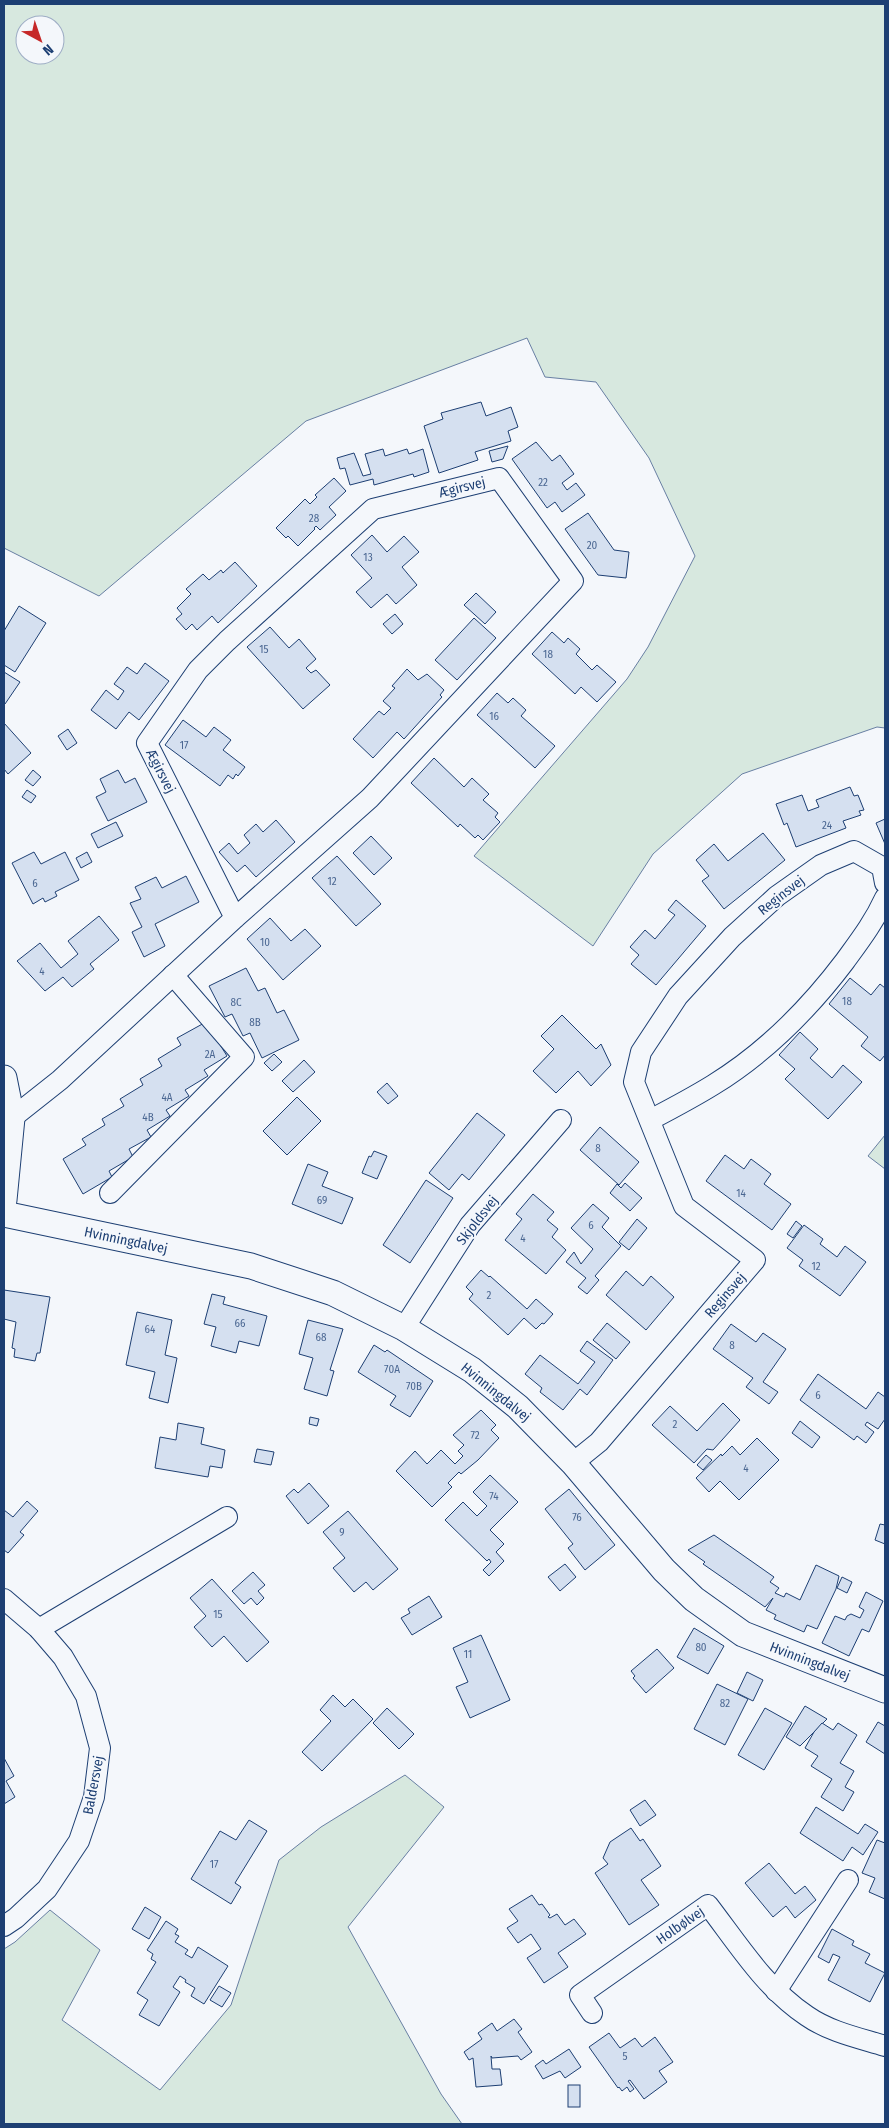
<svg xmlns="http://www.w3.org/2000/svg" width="889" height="2128" viewBox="0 0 889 2128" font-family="'Fira Sans Condensed',sans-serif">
<rect width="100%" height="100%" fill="#f4f7fb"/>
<g fill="#d7e8df" stroke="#687fa3" fill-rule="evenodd">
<path d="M4,4h881v724l-8,-1 -135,47 -89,80 -60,92 -119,-90 153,-177 21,-32 47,-91 -46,-98 -53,-76 -51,-5 -18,-39 -221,83 -207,175 -95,-48zM25,25h30v30h-30z"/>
<path d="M885,1135v34l-17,-13z"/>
<path d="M405,1775l39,32 -96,120 93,167 21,30h-458v-175l11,-7 35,-32 50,40 -38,70 98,70 71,-85 48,-145 42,-33z"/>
</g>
<g fill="#d5e0f0" stroke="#1d3f73">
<path d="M481,402l5,14 25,-9 7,20 -10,4 3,10 -36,11 3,8 -39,13 -15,-47 19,-7 -2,-6z"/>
<path d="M536,442l16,19 8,-6 14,19 -12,9 5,7 9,-7 9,12 -23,17 -7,-10 -8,6 -35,-49z"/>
<path d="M508,446l-5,13 -11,3 -3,-11z"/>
<path d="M383,449l2,7 22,-7 2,5 14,-5 6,23 -15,5 -1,-3 -39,11 -1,-6 -23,6 -5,-17 -5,1 -3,-11 17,-5 9,23 8,-2 -6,-20z"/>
<path d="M334,478l12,13 -17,16 7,8 -16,15 -4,-4 -2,2 1,1 -17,17 -10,-10 -2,2 -10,-10 29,-29 5,5 7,-7 -2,-2z"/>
<path d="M588,513l26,37 15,2 -3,26 -28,-3 -33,-46z"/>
<path d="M372,535l15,17 17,-16 15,16 -17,15 15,18 -21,19 -9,-10 -16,14 -15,-16 16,-14 -21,-23z"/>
<path d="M235,562l22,24 -39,37 -6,-7 -15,14 -5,-6 -6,6 -10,-11 6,-5 -5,-6 14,-14 -5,-5 17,-15 6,6 12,-10 2,3z"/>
<path d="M476,593l20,19 -11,12 -21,-19z"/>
<path d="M19,606l27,17 -31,49 -11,-7v-34z"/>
<path d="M395,614l8,10 -11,10 -9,-10z"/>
<path d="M474,618l22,20 -39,42 -22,-20z"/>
<path d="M270,627l19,21 10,-9 17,20 -10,9 5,5 5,-3 14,15 -27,24 -56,-62z"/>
<path d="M552,632l12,11 4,-5 12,11 -4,5 16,16 5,-5 19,17 -19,20 -16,-15 -6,7 -43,-40z"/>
<path d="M145,663l24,18 -30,39 -10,-8 -13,17 -25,-19 15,-20 12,10 6,-9 -10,-7 13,-17 10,7z"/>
<path d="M407,669l11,11 9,-6 17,16 -4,5 2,2 -38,42 -7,-7 -24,26 -20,-19 26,-28 5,4 7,-7 -8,-7 12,-13 -3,-2z"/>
<path d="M4,672l16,10 -15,22 -1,-1z"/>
<path d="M497,693l11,10 5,-5 13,12 -5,6 34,30 -20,22 -58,-53z"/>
<path d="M183,720l23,17 8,-10 17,13 -8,10 22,17 -7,9 -2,-2 -3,5 -5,-4 -8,11 -55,-41z"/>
<path d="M4,723l27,30 -23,21 -4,-5z"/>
<path d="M68,729l9,14 -10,7 -9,-14z"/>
<path d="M434,758l30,29 8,-9 17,16 -6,6 15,13 -3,4 5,5 -17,18 -5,-5 -3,3 -15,-14 -2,3 -47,-44z"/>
<path d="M33,770l8,7 -8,9 -8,-6z"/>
<path d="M118,770l7,13 10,-5 12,24 -39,19 -12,-24 10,-5 -6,-13z"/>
<path d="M850,787l4,9 4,-1 6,15 -5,1 2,4 -18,6 3,7 -50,19 -9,-24 -3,2 -8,-21 26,-9 6,16 11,-4 -3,-7z"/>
<path d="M27,790l9,6 -5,7 -9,-6z"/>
<path d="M885,819v25l-9,-21z"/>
<path d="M276,820l19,22 -39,35 -11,-12 -8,7 -18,-20 10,-9 9,11 12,-11 -6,-8 12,-11 7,8z"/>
<path d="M116,822l7,14 -25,12 -7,-14z"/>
<path d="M763,833l22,27 -61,49 -22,-28 7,-5 -13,-16 18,-16 14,17z"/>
<path d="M371,836l21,22 -18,17 -21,-22z"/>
<path d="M34,852l7,12 24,-12 14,28 -24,12 2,4 -12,6 -2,-4 -10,6 -21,-41z"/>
<path d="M87,852l5,10 -11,6 -5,-10z"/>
<path d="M337,856l44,48 -25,22 -44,-48z"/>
<path d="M186,876l13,26 -44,22 10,22 -21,11 -12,-25 10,-5 -12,-24 11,-4 -6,-12 21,-10 6,11z"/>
<path d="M676,900l30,26 -50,59 -25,-21 8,-9 -9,-8 15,-17 10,9 20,-24 -7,-5z"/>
<path d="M99,916l20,24 -29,24 4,5 -22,18 -9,-10 -18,14 -28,-30 23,-18 21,25 17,-14 -10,-13z"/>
<path d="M270,918l21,23 14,-12 16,17 -38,34 -36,-41z"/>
<path d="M246,968l12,23 7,-3 12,25 7,-3 15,30 -37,18 -12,-25 -7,3 -11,-22 -7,3 -16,-31z"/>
<path d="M850,978l21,17 9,-11 5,4v67l-5,6 -19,-15 7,-9 -39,-33z"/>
<path d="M562,1015l34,34 5,-5 10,21 -20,21 -13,-15 -22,22 -23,-22 21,-22 -13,-13z"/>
<path d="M206,1022l21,34 -23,14 4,6 -23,14 4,6 -23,14 4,6 -23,14 4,7 -22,12 4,8 -24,14 3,6 -29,17 -20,-35 23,-14 -4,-6 23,-14 -3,-6 22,-13 -4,-7 23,-14 -3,-6 22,-13 -4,-7 23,-14 -4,-7z"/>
<path d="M800,1032l18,17 -8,9 22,20 11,-13 19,17 -34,37 -43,-40 10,-10 -16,-14z"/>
<path d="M274,1054l8,8 -10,9 -8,-8z"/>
<path d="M304,1060l11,12 -22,20 -11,-11z"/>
<path d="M387,1083l11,13 -10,8 -11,-12z"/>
<path d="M297,1097l24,24 -34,34 -24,-24z"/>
<path d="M477,1113l28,22 -36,45 -7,-6 -13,16 -20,-17z"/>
<path d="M600,1127l39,35 -20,23 -39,-35z"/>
<path d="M374,1151l13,5 -10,23 -15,-6 7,-17 2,1z"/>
<path d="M725,1155l19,14 7,-10 20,15 -7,10 27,20 -19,26 -66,-49z"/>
<path d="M308,1164l20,8 -6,14 31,12 -11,26 -50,-20z"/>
<path d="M426,1180l27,18 -43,65 -27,-18z"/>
<path d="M625,1183l17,15 -12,13 -20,-18 7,-9 4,4z"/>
<path d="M533,1194l21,18 -7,8 11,9 -6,8 14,13 -20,24 -41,-34 17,-21 -6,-5z"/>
<path d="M593,1204l16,14 -7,9 19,19 -26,30 4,4 -12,14 -9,-7 8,-9 -20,-16 8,-10 7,12 12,-15 -22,-21z"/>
<path d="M637,1219l10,9 -18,22 -10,-8z"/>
<path d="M796,1221l6,5 -9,12 -6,-4z"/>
<path d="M804,1225l19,14 -3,5 17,13 8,-11 21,16 -26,34 -41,-30 4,-6 -16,-12z"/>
<path d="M481,1270l8,7 1,-1 37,33 9,-10 17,15 -9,10 -2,-1 -6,6 -12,-11 -16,17 -39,-36 4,-5 -7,-7z"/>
<path d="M626,1271l17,15 8,-10 23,21 -28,33 -40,-35z"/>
<path d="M4,1290l46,7 -10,56h-3l-2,8 -21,-4 1,-8 -3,-1 4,-26 -12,-3z"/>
<path d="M212,1294l13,3 -2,7 44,12 -8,30 -20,-5 -3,12 -25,-7 5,-19 -12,-3z"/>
<path d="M137,1312l35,8 -7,35 12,3 -9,45 -19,-5 6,-26 -29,-7z"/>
<path d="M308,1320l35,9 -13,41 4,1 -7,25 -23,-7 9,-31 -14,-4z"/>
<path d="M607,1323l23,19 -14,17 -23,-19z"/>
<path d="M731,1324l25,18 7,-9 23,16 -23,33 15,10 -9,12 -23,-17 7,-9 -40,-29z"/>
<path d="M587,1341l26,19 -26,35 -7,-6 -17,21 -23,-18 2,-4 -17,-14 15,-19 38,29 17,-22 -15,-11z"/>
<path d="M374,1345l11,7 2,-2 46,31 -23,36 -20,-12 6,-9 -38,-24z"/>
<path d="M818,1374l48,35 12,-17 7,5v22l-7,10 -11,-7 -2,3 9,7 -8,11 -9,-7 -3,4 -54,-40z"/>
<path d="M723,1403l17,17 -27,30 -6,-1 -13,14 -42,-38 18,-19 27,25z"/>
<path d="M481,1410l15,15 -5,5 8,8 -21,22 -17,14 -2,-2 -11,11 4,4 -20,20 -36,-36 19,-20 12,13 14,-14 14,14 8,-8 -5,-5 6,-6 -11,-10z"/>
<path d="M310,1417l9,2 -2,7 -8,-2z"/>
<path d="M800,1421l20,16 -8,11 -20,-15z"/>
<path d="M178,1423l26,5 -3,16 24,6 -3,18 -12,-2 -2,11 -53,-9 5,-31 16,3z"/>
<path d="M757,1438l22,22 -40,40 -19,-19 -11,11 -13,-14 25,-24 1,2 10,-10 8,9z"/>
<path d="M257,1449l17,3 -3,13 -17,-3z"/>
<path d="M706,1455l6,5 -9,10 -6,-5z"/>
<path d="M490,1475l28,27 -28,28 14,14 -8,8 8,9 -15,15 -6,-6 8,-8 -2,-3 -2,2 -42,-41 18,-18 14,14 10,-10 -14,-14z"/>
<path d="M309,1483l20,23 -21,18 -22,-28 8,-7 4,4z"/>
<path d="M569,1489l46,56 -30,25 -17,-22 5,-4 -28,-35z"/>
<path d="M27,1501l11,10 -18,21 4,3 -16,18 -4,-3v-40l9,7z"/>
<path d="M348,1511l50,58 -25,21 -7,-8 -12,10 -21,-24 12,-10 -22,-26z"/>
<path d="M880,1524l5,1v19l-10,-4z"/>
<path d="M714,1535l60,42 -4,5 9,6 -4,5 9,4 2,-4 14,7 16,-35 23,11 -3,13 -19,40 -10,-4 -3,7 -30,-13 2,-4 -10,-5 7,-12 -8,9 -62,-43 2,-2 -17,-12z"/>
<path d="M565,1564l11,13 -16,14 -12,-14z"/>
<path d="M253,1572l12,13 -7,6 6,7 -7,7 -6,-7 -7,6 -12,-13z"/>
<path d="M842,1577l10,5 -5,11 -10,-5z"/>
<path d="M212,1579l57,63 -22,20 -23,-26 -12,11 -18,-20 12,-11 -16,-18z"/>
<path d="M866,1592l17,9 -14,31 -7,-3 -13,27 -27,-13 13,-27 10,4 2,-4 4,-2 9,4 4,-8 -5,-3z"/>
<path d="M429,1596l13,21 -30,18 -11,-17 9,-5 -2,-4z"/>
<path d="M694,1628l30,18 -16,28 -31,-17z"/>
<path d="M481,1635l29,65 -40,18 -14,-31 12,-5 -15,-34z"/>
<path d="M657,1649l17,19 -28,25 -13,-15 2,-2 -4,-5z"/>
<path d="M747,1672l16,8 -10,21 -16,-8z"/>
<path d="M717,1684l31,15 -23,46 -31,-16z"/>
<path d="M333,1695l12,12 8,-8 20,20 -51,52 -20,-19 29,-31 -11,-11z"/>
<path d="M805,1706l22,13 -27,27 -14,-9z"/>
<path d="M387,1708l27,26 -15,15 -26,-26z"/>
<path d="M765,1708l27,15 -28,47 -26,-15z"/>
<path d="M878,1722l7,4v28l-19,-12z"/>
<path d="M822,1723l11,7 5,-7 19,12 -17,28 14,8 -9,16 9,5 -11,19 -22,-14 11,-18 -21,-13 7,-10 -13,-8 9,-16z"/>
<path d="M4,1758l10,18 -8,5 9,16 -11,7z"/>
<path d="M645,1800l11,15 -16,11 -10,-16z"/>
<path d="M816,1807l42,27 7,-10 13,8 -15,23 -11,-8 -9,14 -43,-28z"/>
<path d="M249,1820l18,11 -32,52 6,4 -10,17 -40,-25 29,-48 16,9z"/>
<path d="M631,1828l9,13 3,-2 18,27 -20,14 18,25 -30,20 -34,-52 13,-9 -5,-6 7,-16z"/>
<path d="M877,1840l8,3v56l-16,-7 6,-14 -13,-5z"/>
<path d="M769,1863l26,31 10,-8 11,14 -21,18 -9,-12 -13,11 -28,-34z"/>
<path d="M532,1895l7,10 3,-1 8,11 -2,2 2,1 7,-4 8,11 9,-6 12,15 -28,19 10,14 -24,16 -17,-25 14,-9 -10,-15 -13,9 -11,-15 11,-7 -9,-12z"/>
<path d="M145,1907l16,10 -12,22 -17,-10z"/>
<path d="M166,1921l12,8 -3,5 4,2 -4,6 13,8 -3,4 7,4 6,-11 30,19 -24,38 -13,-8 4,-8 -10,-6 1,-2 -6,-4 -7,11 7,5 -21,34 -20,-11 9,-15 -11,-7 19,-31 -5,-3 2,-5 -6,-4z"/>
<path d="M832,1929l22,12 -2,4 18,9 -5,9 20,10 -15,29 -42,-22 12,-23 -7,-3 -4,9 -11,-6z"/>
<path d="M219,1986l12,7 -9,14 -12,-7z"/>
<path d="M514,2019l8,10 -4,3 14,20 -11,8 -3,-4 -26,2 -1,-2 1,13h8l2,16 -26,2 -3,-29 -4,2 -5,-8 18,-13 -4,-6 14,-10 5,8z"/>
<path d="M609,2033l11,15 15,-10 7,9 13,-10 18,25 -14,9 8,11 -23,17 -14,-19 -2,1 6,8 -4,3 -3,-5 -5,4 -3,-4 -1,1 -29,-41z"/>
<path d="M569,2049l12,18 -16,11 -5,-7 -17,8 -8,-13 8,-6 3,4z"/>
<rect x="568" y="2085" width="12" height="22"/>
</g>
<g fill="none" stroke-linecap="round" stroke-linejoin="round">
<g stroke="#1d3f73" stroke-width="22">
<g id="minor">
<path d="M12,1118l48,-38 175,-162 135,-120 203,-217 -74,-103 -126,31 -146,132 -29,29 -51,73 88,175"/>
<path d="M650,1120c21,-11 42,-22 63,-35 52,-32 95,-75 132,-124 16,-22 29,-39 40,-63"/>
<path d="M110,1193l134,-136 -71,-82"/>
<path d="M404,1328l66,-103 91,-105"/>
<path d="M573,1463l26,-21 156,-182 -71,-54 -50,-124 7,-30 37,-56 54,-59 45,-41 44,-31 33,-14 28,16 3,16"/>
<path d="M4,1599l35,30 24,28 23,39 14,52 -6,49 -15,44 -32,48 -31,29 -12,8"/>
<path d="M39,1629l188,-112"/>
<path d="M776,1991l72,-111"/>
<path d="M592,2013l-12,-18 128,-90c30,39 57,83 99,111 23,16 52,22 78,30"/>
</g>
</g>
<g stroke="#1d3f73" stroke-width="27">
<g id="tertiary">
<path d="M4,1078l8,40 -8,82"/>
<path d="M4,1214l247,52 82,27 71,35 68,42 46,37 55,56 91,107 30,29 49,35 142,56"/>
</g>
</g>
<use href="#minor" stroke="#f4f7fb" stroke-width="20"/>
<use href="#tertiary" stroke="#f4f7fb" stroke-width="25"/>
</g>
<g text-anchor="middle" stroke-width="4" stroke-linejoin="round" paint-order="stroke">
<g font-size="11" fill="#4b6792">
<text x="543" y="486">22</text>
<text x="314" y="522">28</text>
<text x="592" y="549">20</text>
<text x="368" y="561">13</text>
<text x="264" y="653">15</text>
<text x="548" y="658">18</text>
<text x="494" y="720">16</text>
<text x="184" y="749">17</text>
<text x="827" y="829">24</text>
<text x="332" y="885">12</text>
<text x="35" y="887">6</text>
<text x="265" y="946">10</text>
<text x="42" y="975">4</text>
<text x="847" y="1005">18</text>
<text x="236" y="1006">8C</text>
<text x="255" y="1026">8B</text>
<text x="210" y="1058">2A</text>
<text x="167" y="1101">4A</text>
<text x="148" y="1121">4B</text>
<text x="598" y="1152">8</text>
<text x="741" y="1197">14</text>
<text x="322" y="1204">69</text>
<text x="591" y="1229">6</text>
<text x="523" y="1242">4</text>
<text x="816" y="1270">12</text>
<text x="489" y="1299">2</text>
<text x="240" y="1327">66</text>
<text x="150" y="1333">64</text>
<text x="321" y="1341">68</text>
<text x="732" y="1349">8</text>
<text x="392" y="1373">70A</text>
<text x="414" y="1390">70B</text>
<text x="818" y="1399">6</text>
<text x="675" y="1428">2</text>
<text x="475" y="1439">72</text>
<text x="746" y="1472">4</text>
<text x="494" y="1500">74</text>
<text x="577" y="1521">76</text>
<text x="342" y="1536">9</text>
<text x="218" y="1618">15</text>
<text x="701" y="1651">80</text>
<text x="468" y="1658">11</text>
<text x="725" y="1707">82</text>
<text x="214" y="1868">17</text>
<text x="625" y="2060">5</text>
</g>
<g font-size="14" fill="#1d3f73" stroke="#f4f7fb">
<text transform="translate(462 487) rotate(-14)" y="5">Ægirsvej</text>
<text transform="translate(161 771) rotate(63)" y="5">Ægirsvej</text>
<text transform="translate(781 895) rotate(-38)" y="5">Reginsvej</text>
<text transform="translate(477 1220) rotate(-52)" y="5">Skjoldsvej</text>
<text transform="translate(126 1240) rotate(12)" y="5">Hvinningdalvej</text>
<text transform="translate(725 1295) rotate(-49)" y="5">Reginsvej</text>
<text transform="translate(496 1392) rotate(39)" y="5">Hvinningdalvej</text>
<text transform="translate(810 1661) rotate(21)" y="5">Hvinningdalvej</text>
<text transform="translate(93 1785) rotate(-79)" y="5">Baldersvej</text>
<text transform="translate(680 1925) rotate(-35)" y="5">Holbølvej</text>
</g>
</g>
<rect width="889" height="2128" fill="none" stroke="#1d3f73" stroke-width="10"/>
<g transform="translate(40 40) rotate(140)"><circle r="24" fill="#f4f7fb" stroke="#9eadc5"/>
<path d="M0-4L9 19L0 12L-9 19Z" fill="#c62828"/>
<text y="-8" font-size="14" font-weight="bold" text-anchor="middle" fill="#1d3f73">N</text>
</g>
</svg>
